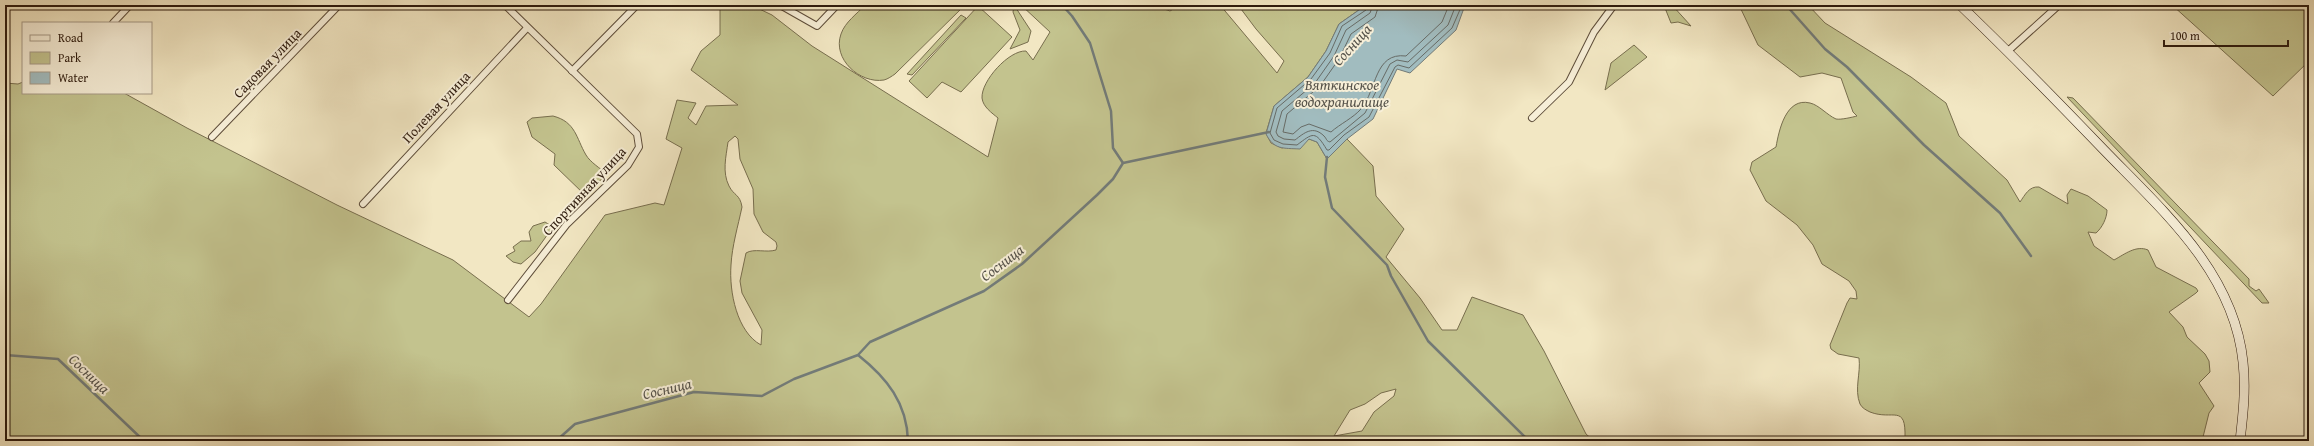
<svg xmlns="http://www.w3.org/2000/svg" width="2314" height="446" viewBox="0 0 2314 446" font-family="'Gentium Book Plus',serif">
<rect width="100%" height="100%" fill="#f2e7c3"/>
<filter id="stains"><feTurbulence type="fractalNoise" baseFrequency=".005" numOctaves="4"/><feColorMatrix values="0 0 0 0 .2 0 0 0 0 .09 0 0 0 0 .02 0 0 0 .5 -.17"/></filter>
<radialGradient id="worn" r=".72"><stop offset=".6" stop-color="#630" stop-opacity="0"/><stop offset="1" stop-color="#630" stop-opacity=".3"/></radialGradient>
<g fill="#c3c38e" stroke="#786e4e" fill-rule="evenodd">
<path d="M732,5h19l21,10 40,31 176,111 10,-39c-6,-5 -15,-11 -16,-20 -1,-17 27,-48 44,-47l7,9 17,-28 -29,-27h132l17,6 10,-6h40l57,68 7,-12 -28,-32 -18,-24h128l-27,19 -13,27 -18,26 -34,29 -8,27 5,10 11,5 27,-9 8,3 10,17 20,-20 26,27 3,30 28,33 -18,28 34,41 22,32h15l15,-33 51,18 21,36 42,83 8,7h-1589v-358l13,1 5,-2v11h101l63,35 150,77 116,55 76,57 12,-13 64,-89 50,-12 9,2 18,-57 -16,-9 11,-39 19,3 -8,15 8,7 10,-19 32,-1 -47,-35 10,-19 19,-16v-26zM735,136l3,3 2,20 13,30 1,25 9,18 13,10 1,4 -1,4c-10,3 -22,-2 -30,3l-6,28 2,12 20,37 -1,15c-24,-13 -32,-53 -30,-80 1,-19 7,-39 11,-58 -2,-13 -8,-11 -13,-21 -7,-14 -3,-29 -1,-44zM1396,389l-2,7 -20,16 -12,19 -28,5 16,-26 15,-6 16,-11z"/>
<path d="M865,5h100l-70,69c-3,2 -7,5 -11,6 -24,4 -52,-21 -43,-46 4,-12 16,-20 24,-29z"/>
<path d="M1014,5l17,26 -3,11 -18,7 10,-19 -7,-18z"/>
<path d="M1672,5l19,21 -13,-4 -7,1 -6,-15z"/>
<path d="M1739,5h69l17,18 86,54 35,26 13,33 48,44 13,22c5,-7 9,-16 19,-15l29,17 -1,-9 4,-6 17,7 19,14c0,8 -5,18 -11,23l-8,-1 6,14 20,14c11,-6 22,-15 34,-10l8,17 40,21 2,3 -2,2 -27,19 14,15 4,10 18,17 4,7 1,11 -11,11 15,23 -5,7 -7,28h-294l-3,-3c1,-35 -12,-17 -35,-26 -4,-2 -8,-4 -10,-8 -6,-15 1,-31 -1,-46l-21,-4 -7,-5 -1,-4 17,-42 3,-5 7,1 -1,-8 -7,-10 -27,-17 -9,-19 -16,-20 -31,-24 -16,-31 2,-8 24,-15c3,-17 10,-50 34,-44 9,2 17,12 26,16 5,1 17,-2 21,-3l-4,-4 -12,-34 -19,-5 -22,4 -42,-32z"/>
<path d="M2172,5h137v56l-36,35z"/>
<path d="M978,6l34,31 -51,55 -19,-10 -15,16 -18,-17z"/>
<path d="M961,15l5,3 -54,57 -5,-1z"/>
<path d="M1634,45l13,12 -42,33 6,-27z"/>
<path d="M2067,97l6,1 176,181v7l7,5 3,-2 10,14h-7z"/>
<path d="M553,116c23,6 23,22 33,39 4,7 15,14 21,19l-22,21 -31,-30 1,-11 -23,-17 -5,-15 5,-4z"/>
<path d="M545,222l8,5 -18,25 -14,12 -8,-2 -7,-6 9,-5 -2,-4 8,-6h10l-2,-9 4,-6z"/>
</g>
<path fill="#a1bcbf" stroke="#737b78" d="M1366,5h112l-14,3 -8,22 -46,43 -13,-4 -24,50 -26,20 -20,20 -10,-17 -8,-3 -9,10c-17,-1 -26,1 -34,-15l8,-28 34,-29 18,-26 13,-27z"/>
<g fill="none" stroke-linecap="round" stroke-linejoin="round">
<g stroke="#676b66" stroke-width="1">
<path d="M1368,5l-2,5 -24,16 -12,27 -19,26 -34,29 -7,25 4,7 9,4 14,1c16,-12 18,-15 30,5h2l15,-15 25,-18 26,-50 3,-2 11,3 43,-40 10,-23"/>
<path d="M1373,5l-3,8 -24,17 -12,26 -19,27 -33,28 -6,21 2,4 6,3 11,1c9,-7 18,-15 29,-4 3,3 2,5 6,6l35,-29 25,-49 7,-4 11,2 40,-37 8,-20"/>
<path d="M1379,5l-4,12 -24,17 -12,25 -19,27 -33,28 -4,18 10,2 8,-7 8,-3 22,8c9,-8 22,-14 30,-23 16,-19 13,-57 45,-53l36,-34 7,-17"/>
</g>
<g stroke="#737b78" stroke-width="2.5">
<path d="M1062,5l10,11 18,27 21,68 2,37 10,15"/>
<path d="M1786,5l39,44 22,18 77,78 76,68 31,43"/>
<path d="M1327,157l-2,20 7,31 55,57 4,11 37,65 101,100"/>
<path d="M5,355l53,4 86,82"/>
<path d="M858,355c29,23 49,48 50,86"/>
<path d="M556,441l19,-17 119,-32 68,4 32,-17 64,-24 12,-13 114,-51 38,-27 75,-69 16,-16 10,-16 146,-31"/>
</g>
<g stroke="#5e4d3a" stroke-width="8">
<g id="street">
<path d="M505,5l132,129 2,13 -11,18 -61,59 -59,76"/>
<path d="M780,5l37,21 20,-21"/>
<path d="M113,23l17,-18"/>
<path d="M2008,51l51,-46"/>
<path d="M572,71l65,-66"/>
<path d="M1532,118l37,-36 25,-50 20,-27"/>
<path d="M212,137l127,-132"/>
<path d="M363,204l164,-176"/>
</g>
</g>
<g stroke="#2d1a0d" stroke-width="10">
<path id="secondary" d="M1960,5c49,47 96,95 143,144 59,61 131,123 140,213 3,27 0,53 -3,79"/>
</g>
<use href="#street" stroke="#f7efd8" stroke-width="6"/>
<use href="#secondary" stroke="#f7efd8" stroke-width="9"/>
</g>
<g text-anchor="middle" stroke-width="4" stroke-linejoin="round" paint-order="stroke">
<g font-size="14" fill="#2d1a0d" stroke="#f7efd8">
<text transform="translate(267 63) rotate(-46)" y="5">Садовая улица</text>
<text transform="translate(436 107) rotate(-47)" y="5">Полевая улица</text>
<text transform="translate(584 191) rotate(-47)" y="5">Спортивная улица</text>
</g>
<g font-size="15" font-style="italic" fill="#56534b" stroke="#f7efd8">
<text transform="translate(1352 45) rotate(-48)" y="5">Сосница</text>
<text x="1342" y="90">Вяткинское<tspan x="1342" dy="17">водохранилище</tspan></text>
<text transform="translate(1002 263) rotate(-37)" y="5">Сосница</text>
<text transform="translate(89 374) rotate(44)" y="5">Сосница</text>
<text transform="translate(667 389) rotate(-13)" y="5">Сосница</text>
</g>
</g>
<rect width="2314" height="446" fill="none" stroke="#f2e7c3" stroke-width="20"/>
<rect x="6" y="6" width="2302" height="434" fill="none" stroke="#2d1a0d" stroke-width="2"/>
<rect x="10" y="10" width="2294" height="426" fill="none" stroke="#2d1a0d"/>
<rect x="22" y="22" width="130" height="72" fill="#f7efd8" stroke="#a69a87"/>
<rect x="30" y="35" width="20" height="6" fill="#f7efd8" stroke="#a69a87"/>
<text x="58" y="42" font-size="12" fill="#2d1a0d">Road</text>
<rect x="30" y="52" width="20" height="12" fill="#c3c38e" stroke="#a69a87"/>
<text x="58" y="62" font-size="12" fill="#2d1a0d">Park</text>
<rect x="30" y="72" width="20" height="12" fill="#a1bcbf" stroke="#a69a87"/>
<text x="58" y="82" font-size="12" fill="#2d1a0d">Water</text>
<path d="M2164 40v6h124v-6" fill="none" stroke="#2d1a0d" stroke-width="2"/>
<text x="2170" y="40" font-size="12" fill="#2d1a0d" stroke="#f7efd8" stroke-width="3" paint-order="stroke">100 m</text>
<rect width="100%" height="100%" filter="url(#stains)"/>
<rect width="100%" height="100%" fill="url(#worn)"/>
</svg>
